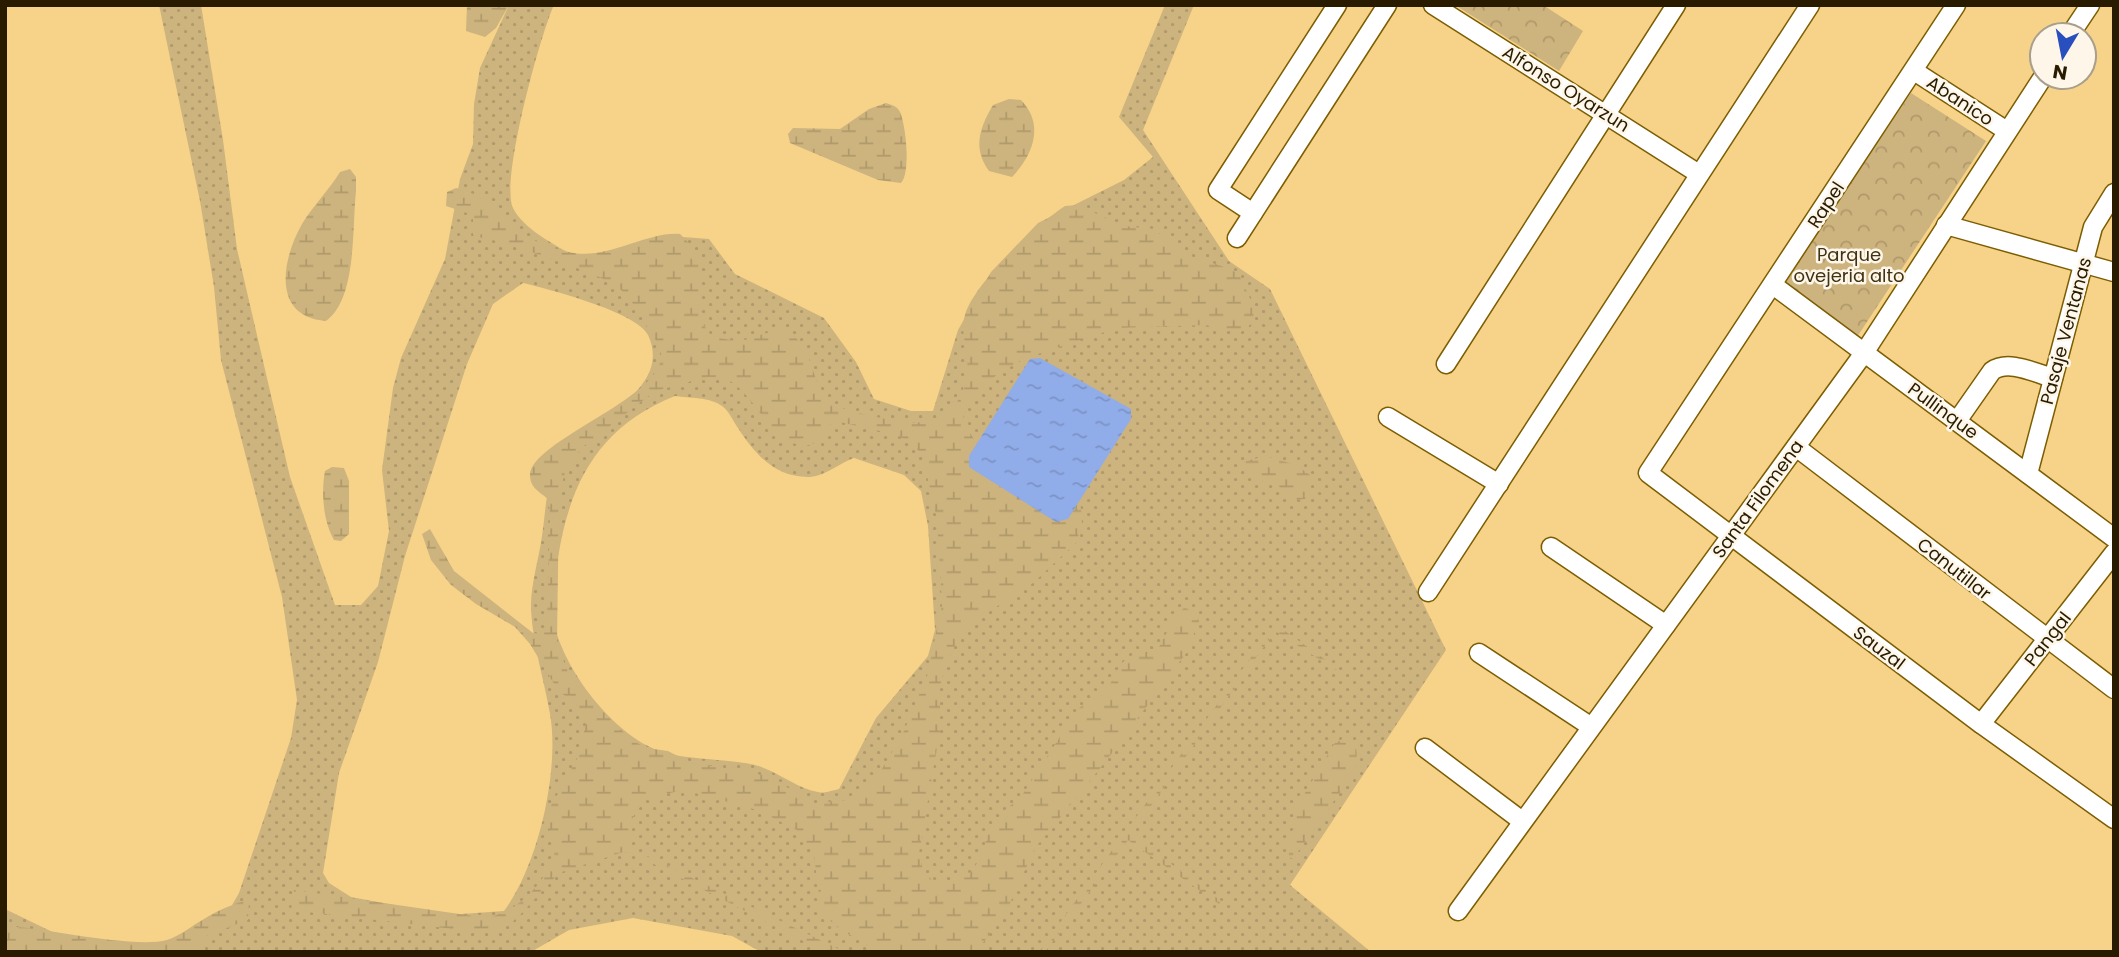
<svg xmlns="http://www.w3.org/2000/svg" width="2119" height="957" viewBox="0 0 2119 957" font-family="Poppins,sans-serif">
<defs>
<pattern id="grass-dots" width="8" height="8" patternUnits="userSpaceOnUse" patternTransform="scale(1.75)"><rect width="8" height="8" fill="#cdb37d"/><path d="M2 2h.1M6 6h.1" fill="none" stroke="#b0996a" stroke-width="1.8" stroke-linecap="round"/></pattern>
<pattern id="wetland-marsh" width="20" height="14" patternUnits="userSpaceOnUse" patternTransform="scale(1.75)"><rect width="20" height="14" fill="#cdb37d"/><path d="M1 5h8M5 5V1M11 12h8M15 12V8" fill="none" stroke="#b0996a"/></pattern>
<pattern id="park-crowns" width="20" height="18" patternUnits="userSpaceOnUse" patternTransform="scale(1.75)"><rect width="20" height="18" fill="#cdb37d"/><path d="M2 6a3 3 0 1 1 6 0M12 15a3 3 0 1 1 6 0" fill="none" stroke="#b0996a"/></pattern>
<pattern id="water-ripples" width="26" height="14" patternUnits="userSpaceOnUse" patternTransform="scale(1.75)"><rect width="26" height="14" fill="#90ace9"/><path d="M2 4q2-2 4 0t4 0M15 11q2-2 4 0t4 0" fill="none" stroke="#7c93c6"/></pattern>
</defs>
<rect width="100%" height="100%" fill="#f6d388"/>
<path fill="url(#grass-dots)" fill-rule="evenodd" d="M159,5h42l22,135 14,109 53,228 45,128h26l17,-19 11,-55 -7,-61 11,-82 8,-30 44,-99 15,-80 13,-35 1,-40 6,-36 29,-63h45c-14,30 -54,177 -41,203 10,21 44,38 63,49l107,-20 26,2 26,35 89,44 32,44 18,37 37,12h22l25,-81 33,-58 47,-49 86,-43 29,-23 -34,-40 46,-112h29l-51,125 86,131 41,28 176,361 -156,235 81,67h-610l-29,-16 -99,-18 -64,12 -38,22h-526v-43l64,31 98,4 57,-25 15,-26 52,-155 6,-38 -15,-103 -61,-237 -7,-73 -14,-86zM523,283c25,6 114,29 125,52 26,56 -60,85 -86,120 -16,22 -16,55 -20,81 -3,23 -12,50 -11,74 2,36 13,69 19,104 10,56 -12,152 -46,197l-57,4 -96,-18 -22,-14 -6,-10 16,-100 39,-111 27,-106 62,-192 26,-60zM675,396c14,2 35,1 47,10 7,5 11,15 16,22 17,26 37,50 72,49 16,-1 29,-14 44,-19l50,17 17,16 7,35 7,104 -7,26 -52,62 -37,71c-6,1 -15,5 -21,3 -20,-3 -42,-22 -63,-27 -34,-8 -79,-3 -109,-20 -44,-24 -92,-89 -95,-140 -2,-15 4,-32 7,-47 12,-77 42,-132 117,-162z"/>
<g fill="url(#wetland-marsh)" fill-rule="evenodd">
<path d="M467,5h42l-13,23 -11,9 -19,-6z"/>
<path d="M1009,99l12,1c24,25 12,55 -9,77l-23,-6c-17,-23 -9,-44 4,-66z"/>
<path d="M886,103c6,2 11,3 14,9 6,14 11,61 1,71l-23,-3 -88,-37 -2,-9 5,-6 47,1 29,-20z"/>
<path d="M350,169l6,8v14c-4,37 1,108 -30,130 -55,-4 -44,-62 -24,-97 11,-18 27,-34 38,-52z"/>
<path d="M456,188c31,6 47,33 71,48 12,8 33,15 47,17 34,6 75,-22 106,-19 44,41 -1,62 31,101 10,4 20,6 31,5 16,0 30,-15 46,-7 36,19 12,67 70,80 47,10 98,27 109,-40 3,-19 -8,-40 -2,-58 9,-32 72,-91 100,-109l12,-1 47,21 30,3 29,25 48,15 8,6 15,32 -1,13 -6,9 -9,3 -33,-7 -88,3 -94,31 -37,23 -22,31 -1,9 16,25 100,36 3,41 -6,19 -43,40 -69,45 -16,31 -8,26v45l-21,123 4,17 9,10 13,2 26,-10 10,-15 9,-29 16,-19 15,-12 57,-88c7,-7 16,-8 23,-13 13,-11 16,-34 30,-40 7,-4 19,-4 27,-7l18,-34 8,-7 10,2 5,11 -12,31 -81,109 -71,87 -29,64 -30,40h-98l-41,-25 -16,-15 -7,-57 -17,-25 -40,-20 -73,-20 -38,8 -13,19 -5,25 8,9 209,101h-20l-191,-98 -11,-2 -64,21 -39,42 -11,10 -14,5h-33l-171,-20 3,-20 193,28c32,-7 54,-32 68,-61l-9,-42 32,-58 8,-34 -2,-10 -13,-14 -12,-7 -29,-48 -15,-17 -39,-23 -25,-19 -20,-25 -9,-26 8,-5 24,42 79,62 10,1 4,-14 3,-107 -2,-14c-8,-7 -18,-11 -18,-24 1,-35 137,-78 131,-122 -1,-9 -11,-21 -15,-28 -8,-15 -18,-32 -33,-41 -31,-17 -85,-33 -120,-44 -7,-3 -13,-1 -20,-5v-20l-27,-9 1,-14zM707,377c9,0 19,1 26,6 27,19 40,67 79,62l20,-22 8,-1 53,12 16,7 13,13 15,65 5,86 -15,71 -23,55 -30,52 -11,10 -15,7 -34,3 -46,-27 -79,-14 -21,-11 -21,-3 -16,-8 -61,-62 -13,-35 2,-148 8,-30 17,-19 71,-55z"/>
<path d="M1266,456l30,9 14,10 1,13 -6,11 -11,1 -10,-11 -39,-15 1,-13z"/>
<path d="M332,467l12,1 5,13v53l-8,7 -7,-1c-11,-19 -13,-48 -9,-69z"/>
<path d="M1275,624l62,44 -1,2 -61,-39 -144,203 90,67 -2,3 -91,-64 -83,112h-6z"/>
<path d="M1344,738l12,6 1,21 -4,9 -60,85 -4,-2v-6l6,-41 39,-66z"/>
<path d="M249,899l-1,21 -40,15 -15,17h-188v-26c41,2 129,23 162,14 15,-5 24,-14 37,-21 14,-9 30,-15 45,-20z"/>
</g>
<g fill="url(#park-crowns)">
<path d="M1455,5h88l40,26 -24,40z"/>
<path d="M1911,93l75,48 -129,196 -74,-55z"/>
</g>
<path fill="url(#water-ripples)" d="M1040,358l91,51v10l-63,100 -12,3 -87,-55v-11l61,-97z"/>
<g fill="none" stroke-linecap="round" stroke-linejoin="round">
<g stroke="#7d5d02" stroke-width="21">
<g id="street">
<path d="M1433,5l266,169"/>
<path d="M1956,5l-308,468 333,251 133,95"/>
<path d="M2070,35l20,-30"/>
<path d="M1914,71l93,60"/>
<path d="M1253,213l-35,-23 119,-185"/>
<path d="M1946,225l168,47"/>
<path d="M1237,238l150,-233"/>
<path d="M1773,285l341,253"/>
<path d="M1446,364l230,-359"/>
<path d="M1388,417l111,67"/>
<path d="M1957,421l35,-50c16,-12 43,2 61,7"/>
<path d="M1796,447l318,242"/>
<path d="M2028,474l65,-247 21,-34"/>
<path d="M1551,547l115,78"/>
<path d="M1428,592l382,-587"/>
<path d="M1479,653l111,73"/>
<path d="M1981,724l133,-171"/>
<path d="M1425,748l97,73"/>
<path d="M1458,911l406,-558 179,-276"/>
</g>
</g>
<use href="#street" stroke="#fff" stroke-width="18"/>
</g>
<g text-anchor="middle" stroke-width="5" stroke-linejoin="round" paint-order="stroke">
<g font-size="18" fill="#281b00" stroke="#fef7e9">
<text transform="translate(1566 89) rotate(32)" y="6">Alfonso Oyarzun</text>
<text transform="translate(1960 101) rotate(33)" y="6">Abanico</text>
<text transform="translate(1826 205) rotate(-57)" y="6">Rapel</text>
<text transform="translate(2066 331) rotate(-75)" y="6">Pasaje Ventanas</text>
<text transform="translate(1943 411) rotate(36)" y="6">Pullinque</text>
<text transform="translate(1758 499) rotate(-54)" y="6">Santa Filomena</text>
<text transform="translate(1954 569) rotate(38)" y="6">Canutillar</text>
<text transform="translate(2048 639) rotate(-52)" y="6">Pangal</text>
<text transform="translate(1879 648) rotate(37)" y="6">Sauzal</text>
</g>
<g font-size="18" fill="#403315" stroke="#fef7e9">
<text x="1849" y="261">Parque<tspan x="1849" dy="21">ovejeria alto</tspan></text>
</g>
</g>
<rect width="2119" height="957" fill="none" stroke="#281b00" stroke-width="14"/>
<g transform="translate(2063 56) rotate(190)"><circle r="33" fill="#fef7e9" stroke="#a89f8c" stroke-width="2"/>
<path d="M0-5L12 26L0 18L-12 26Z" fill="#284fbd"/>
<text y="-10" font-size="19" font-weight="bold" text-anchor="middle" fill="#281b00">N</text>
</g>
</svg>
